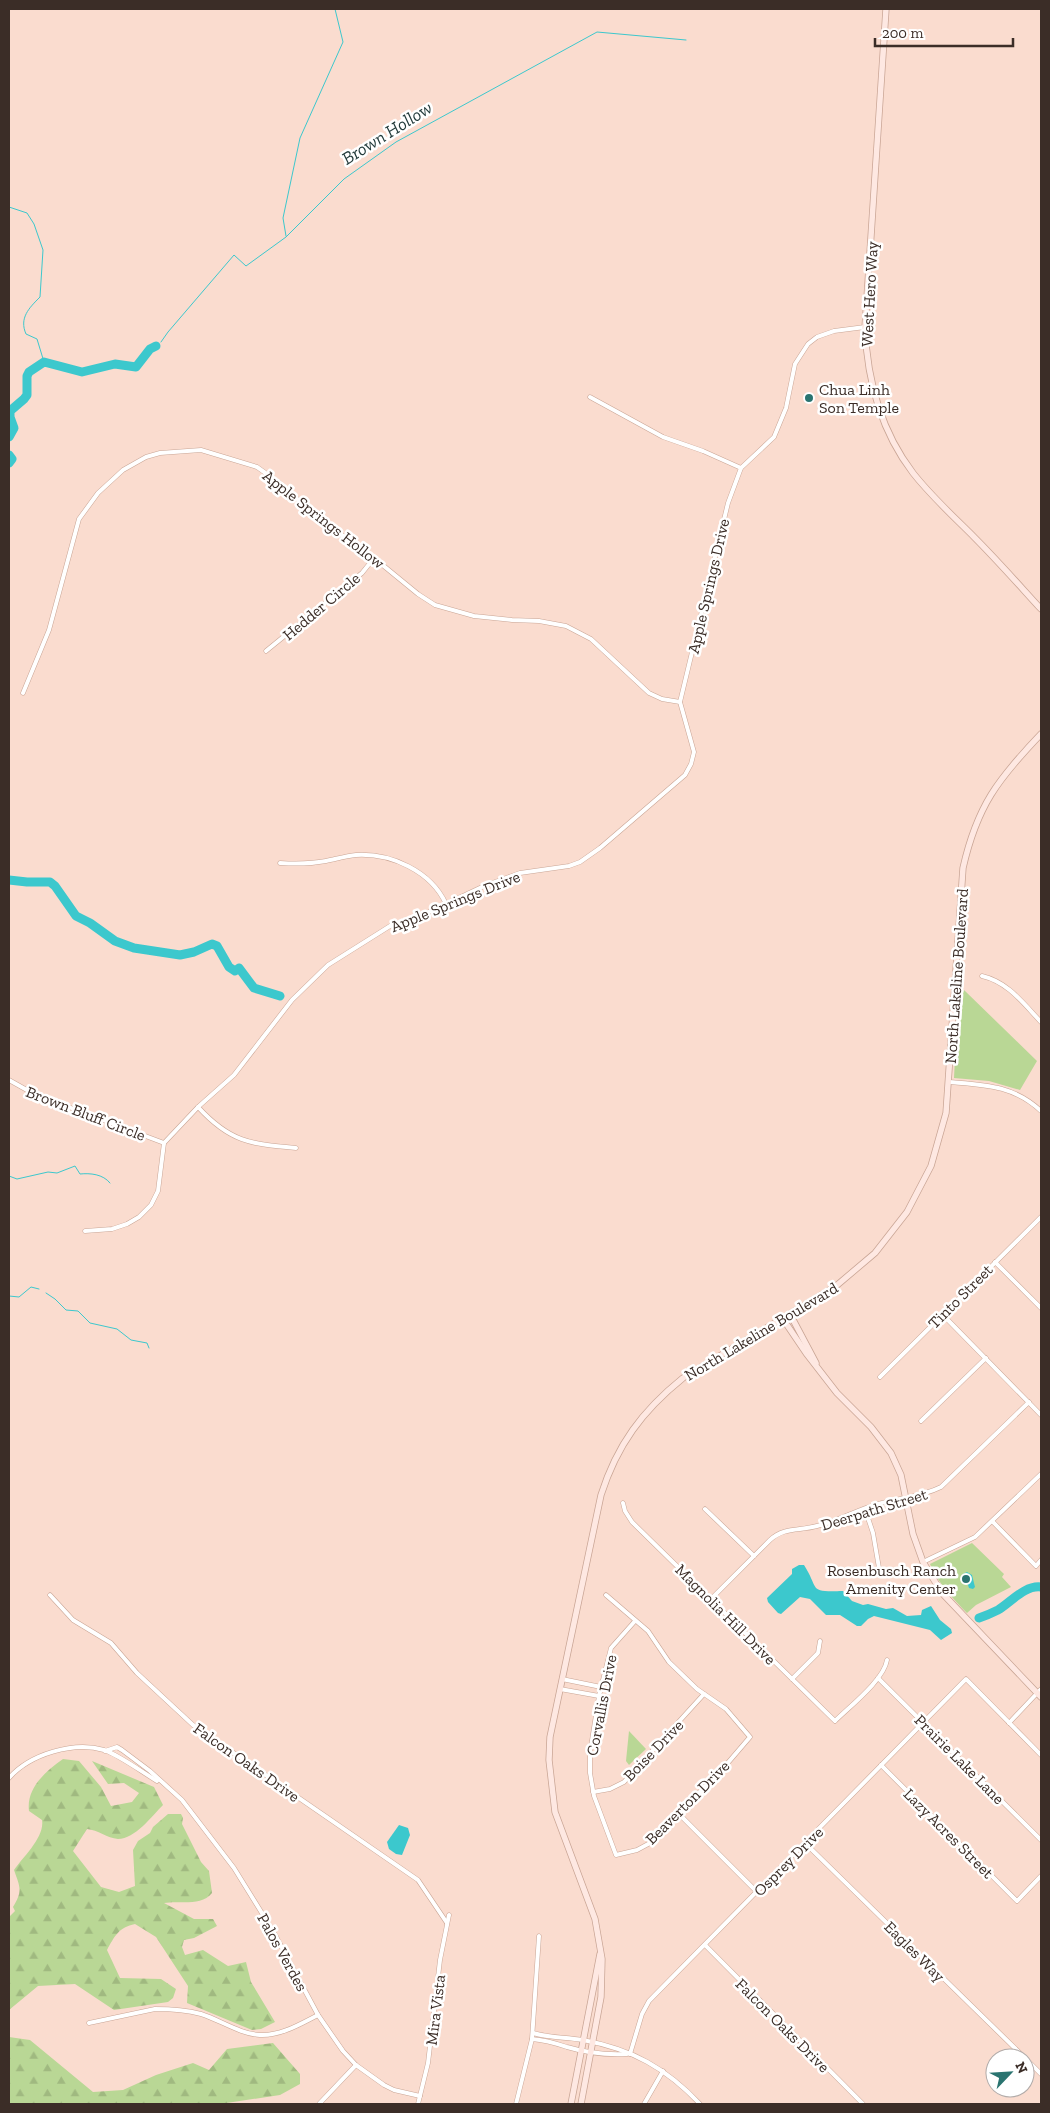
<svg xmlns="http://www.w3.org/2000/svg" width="1050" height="2113" viewBox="0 0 1050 2113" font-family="'Zilla Slab',serif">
<defs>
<pattern id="forest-firs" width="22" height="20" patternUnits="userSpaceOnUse" patternTransform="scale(1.25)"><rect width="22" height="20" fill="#b9d795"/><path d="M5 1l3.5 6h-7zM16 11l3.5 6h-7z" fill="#a0b980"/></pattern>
</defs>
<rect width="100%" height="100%" fill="#fadccf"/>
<g fill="url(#forest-firs)">
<path d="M63,1759l16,2 22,26 10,19 21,-4 7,-9 -15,-10 -16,1 -16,-23 62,26 9,18c-11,11 -28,34 -45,34 -11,-1 -20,-9 -31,-10l-14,22 28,36 18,5 16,-6 -2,-36 5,-9 12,-8 3,-6 15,-13h13l2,4 -1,6 19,38 8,9 3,22c-11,14 -33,7 -48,10l30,16h19l4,7 -23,12 -10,2 -2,7 3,8 18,-5 25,16 18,-4 5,20 24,40 -14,7 -9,1 -65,-27 1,-17 -32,-49 -21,-13c-16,3 -21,13 -28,26l13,28 41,1 15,10 -3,9 -5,4 -54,8 -39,-26 -37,2 -29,24v-93l6,-6 -2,-4c10,-16 7,-20 1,-37 9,-13 31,-33 28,-50l-13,-9c-3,-23 17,-40 34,-52z"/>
<path d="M9,2037l21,3 63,52 30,-2 33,-15 37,-12 16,7 18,-21 46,-6 27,31v10l-20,11 -60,9h-211z"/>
</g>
<g fill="#b9d795">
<path d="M964,990l73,71 -17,29 -31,-9 -35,-3 4,-81z"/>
<path d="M972,1543l32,31 -2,3 9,10 -35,18 -9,8c-14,-14 -29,-30 -37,-49z"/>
<path d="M629,1731l17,18 -17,16 -3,-4z"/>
</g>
<g fill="#3cc8cd">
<path d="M799,1565h5c16,25 3,27 39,26l9,10 11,4 5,-1 18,5 7,-1 14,8 14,-1 1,-5 9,-4 9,14 11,9 1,4 -11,7 -11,-10 -56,-14 -6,3 -7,7h-4l-17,-11h-14l-16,-16 -10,-2 -19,17 -3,-1 -10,-11 -1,-4 25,-24v-5z"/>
<path d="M967,1572l5,3 3,12 -2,2 -4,-1 -2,-6 -6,-3 2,-5z"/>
<path d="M399,1825l9,3 2,7 -8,20 -6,-1 -7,-5 -2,-7z"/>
</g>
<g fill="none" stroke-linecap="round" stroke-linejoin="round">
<g stroke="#3cc8cd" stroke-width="1">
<path d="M9,207l18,6 7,11 9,26 -3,47c-11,11 -21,21 -14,37l11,5 7,23"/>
<path d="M286,236l-3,-18 17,-80 43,-96 -8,-33"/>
<path d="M161,342l7,-10 66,-77 12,11 40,-29 58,-58 52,-37 201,-110 89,8"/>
<path d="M9,1176l8,3 31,-7 9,1 18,-7 5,8c10,-1 23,0 30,9"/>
<path d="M46,1293l9,6 11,11 12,1 12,12 27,6 14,11 16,3 2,5"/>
<path d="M9,1296l10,1 12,-10 8,2"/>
</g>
<g stroke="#3cc8cd" stroke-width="9">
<path d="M9,437l5,-9 -4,-11v-6l14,-12 3,-4v-19l2,-4 15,-10 38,10 33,-8 21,3 14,-18 6,-3"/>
<path d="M9,455l3,4 -3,4"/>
<path d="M9,880l18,2h23l5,4 21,30 14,7 25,18 19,7 46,7 14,-3 18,-8 5,2 12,21 6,4 4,-3 15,20 26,8"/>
<path d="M979,1618c6,-2 13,-5 19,-8 13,-8 27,-25 43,-23"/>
</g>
<g stroke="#c9a595" stroke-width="5">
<g id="street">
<path d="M590,397l73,40 40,14 38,17"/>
<path d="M266,651l96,-78 12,-15"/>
<path d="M23,693l26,-63 30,-111 19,-26 25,-23 23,-13 14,-4 41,-3 56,17 24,17 37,34 56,40 44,36 17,11 39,11 38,4 27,1 27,5 25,13 58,54 13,6 18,3"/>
<path d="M280,863c16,1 30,1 46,-2 10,-2 20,-5 30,-6 35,-2 75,16 90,49"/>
<path d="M982,976c26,6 41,27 59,46"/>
<path d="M9,1080l25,14 130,49"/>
<path d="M949,1082c36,3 64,3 92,29"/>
<path d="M198,1107c32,35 52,37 98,41"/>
<path d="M85,1231l27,-2 15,-5 12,-7 12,-12 7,-14 6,-48 34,-36 36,-32 58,-75 36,-35 62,-39 39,-14 55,-26 36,-13 49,-7 11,-4 20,-14 85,-73 6,-11 3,-12 -14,-50 48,-199 13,-35 33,-31 12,-29 9,-44 13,-20 9,-7 17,-6 31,-4"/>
<path d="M995,1262l46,46"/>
<path d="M942,1314l99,101"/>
<path d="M880,1377l161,-160"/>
<path d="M921,1421l65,-63"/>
<path d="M623,1503l2,8 7,11 203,199c14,-14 49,-41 52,-61"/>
<path d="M705,1509l49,47"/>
<path d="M865,1509l8,24 6,35"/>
<path d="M993,1522l43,44 5,-6"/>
<path d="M923,1562l52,-25 66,-63"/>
<path d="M50,1595l23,25 38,23 26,30 56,52 225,155 29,43"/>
<path d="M606,1595l42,36 21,31 28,27 29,20 24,28 -24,28 -76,78 -13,7 -21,5 -22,-59 -4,-23v-20l9,-57 12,-48 24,-27"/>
<path d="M711,1599l59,-59c14,-13 29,-9 47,-14 21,-5 40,-16 61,-22 22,-6 43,-7 63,-17l88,-85"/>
<path d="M878,1678l163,162"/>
<path d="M562,1679l39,8"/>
<path d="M792,1679l26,-26 2,-12"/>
<path d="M560,1689l39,7"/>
<path d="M1009,1723l32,-34"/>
<path d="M105,1751l12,-4 5,3 28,21 32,29 52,68 39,63 45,84 25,36 13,14 28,20 10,5 26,6"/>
<path d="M881,1765l136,136 24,-25"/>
<path d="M9,1778c21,-24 65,-37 95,-28 15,5 38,22 53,31"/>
<path d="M593,1792l17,-3 14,-7 80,-88"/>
<path d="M679,1814l78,78"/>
<path d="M805,1843l220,215"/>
<path d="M705,1945l158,159"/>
<path d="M89,2023l66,-14c16,0 31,1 46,5 19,6 39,20 59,21 21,1 40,-11 58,-20"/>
<path d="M533,2033c16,5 33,4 50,7 49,9 83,28 117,64"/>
<path d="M532,2039c13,1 23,4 35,8 20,6 40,8 60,7"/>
<path d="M630,2054l12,-40 7,-13 317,-322 75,76"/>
<path d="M1025,2058l16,16"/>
<path d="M319,2104l37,-39"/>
<path d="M418,2104l10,-41 12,-103 9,-45"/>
<path d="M516,2104l16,-65 7,-103"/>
<path d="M644,2104l19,-33"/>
</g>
</g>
<g stroke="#c9a595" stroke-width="7">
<g id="secondary">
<path d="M886,9l-21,318c2,53 16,104 48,146 18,23 40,43 61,64 23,23 45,48 67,72"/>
<path d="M790,1314l26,49"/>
<path d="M783,1319l23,34 31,40 34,34 20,26 10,22 12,59 10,28 19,31 99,104"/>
<path d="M571,2104l29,-150"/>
<path d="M581,2104l20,-107 1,-38 -7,-40 -40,-107 -6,-52 1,-23 51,-242c16,-50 41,-84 82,-117l153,-92 39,-33 32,-41 24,-46 15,-53 17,-245c14,-62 35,-89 78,-134"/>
</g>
</g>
<use href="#street" stroke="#fff" stroke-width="4"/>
<use href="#secondary" stroke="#fee8e2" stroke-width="5.5"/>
</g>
<g fill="#2a7470" stroke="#fff" stroke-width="2">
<circle cx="809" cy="398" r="5"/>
<circle cx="966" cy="1579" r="5"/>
</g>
<g text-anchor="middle" stroke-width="5" stroke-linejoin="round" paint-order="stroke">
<g font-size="16" fill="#3b2d27" stroke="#fff">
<text transform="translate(869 294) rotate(-87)" y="6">West Hero Way</text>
<text transform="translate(324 519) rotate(38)" y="6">Apple Springs Hollow</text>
<text transform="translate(708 586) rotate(-77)" y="6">Apple Springs Drive</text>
<text transform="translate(321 606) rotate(-40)" y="6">Hedder Circle</text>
<text transform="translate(455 901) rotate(-22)" y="6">Apple Springs Drive</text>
<text transform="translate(956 976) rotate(-86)" y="6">North Lakeline Boulevard</text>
<text transform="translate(86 1113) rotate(21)" y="6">Brown Bluff Circle</text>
<text transform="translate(960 1296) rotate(-45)" y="6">Tinto Street</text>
<text transform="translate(761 1331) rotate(-31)" y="6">North Lakeline Boulevard</text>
<text transform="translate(874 1509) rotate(-17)" y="6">Deerpath Street</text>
<text transform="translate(726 1614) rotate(45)" y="6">Magnolia Hill Drive</text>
<text transform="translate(601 1705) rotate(-79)" y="6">Corvallis Drive</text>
<text transform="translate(653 1750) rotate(-46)" y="6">Boise Drive</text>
<text transform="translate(960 1759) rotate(45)" y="6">Prairie Lake Lane</text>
<text transform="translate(247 1762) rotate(35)" y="6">Falcon Oaks Drive</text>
<text transform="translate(687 1802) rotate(-45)" y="6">Beaverton Drive</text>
<text transform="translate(949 1833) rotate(45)" y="6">Lazy Acres Street</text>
<text transform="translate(788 1861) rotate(-45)" y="6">Osprey Drive</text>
<text transform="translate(915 1951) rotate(45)" y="6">Eagles Way</text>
<text transform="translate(283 1952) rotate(61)" y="6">Palos Verdes</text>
<text transform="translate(435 2010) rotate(-83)" y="6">Mira Vista</text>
<text transform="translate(783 2025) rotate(45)" y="6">Falcon Oaks Drive</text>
</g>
<g font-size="16" fill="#3b2d27" stroke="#fff" text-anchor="start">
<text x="819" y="395">Chua Linh<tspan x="819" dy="18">Son Temple</tspan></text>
<text x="956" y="1576" text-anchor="end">Rosenbusch Ranch<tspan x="956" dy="18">Amenity Center</tspan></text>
</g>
<g font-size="18" font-style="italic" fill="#223a3a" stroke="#fff">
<text transform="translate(387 133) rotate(-32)" y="6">Brown Hollow</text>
</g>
</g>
<rect width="1050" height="2113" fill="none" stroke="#3b2d27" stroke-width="20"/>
<g transform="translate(1010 2073) rotate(65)"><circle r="24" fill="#ffffff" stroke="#b1aba9"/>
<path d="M0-4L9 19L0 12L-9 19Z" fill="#2a7470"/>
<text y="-8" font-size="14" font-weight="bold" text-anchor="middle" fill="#3b2d27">N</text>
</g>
<path d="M875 38v8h138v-8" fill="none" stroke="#3b2d27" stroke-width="2.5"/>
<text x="882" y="38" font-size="15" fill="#3b2d27" stroke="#ffffff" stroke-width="4" paint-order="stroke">200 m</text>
</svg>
